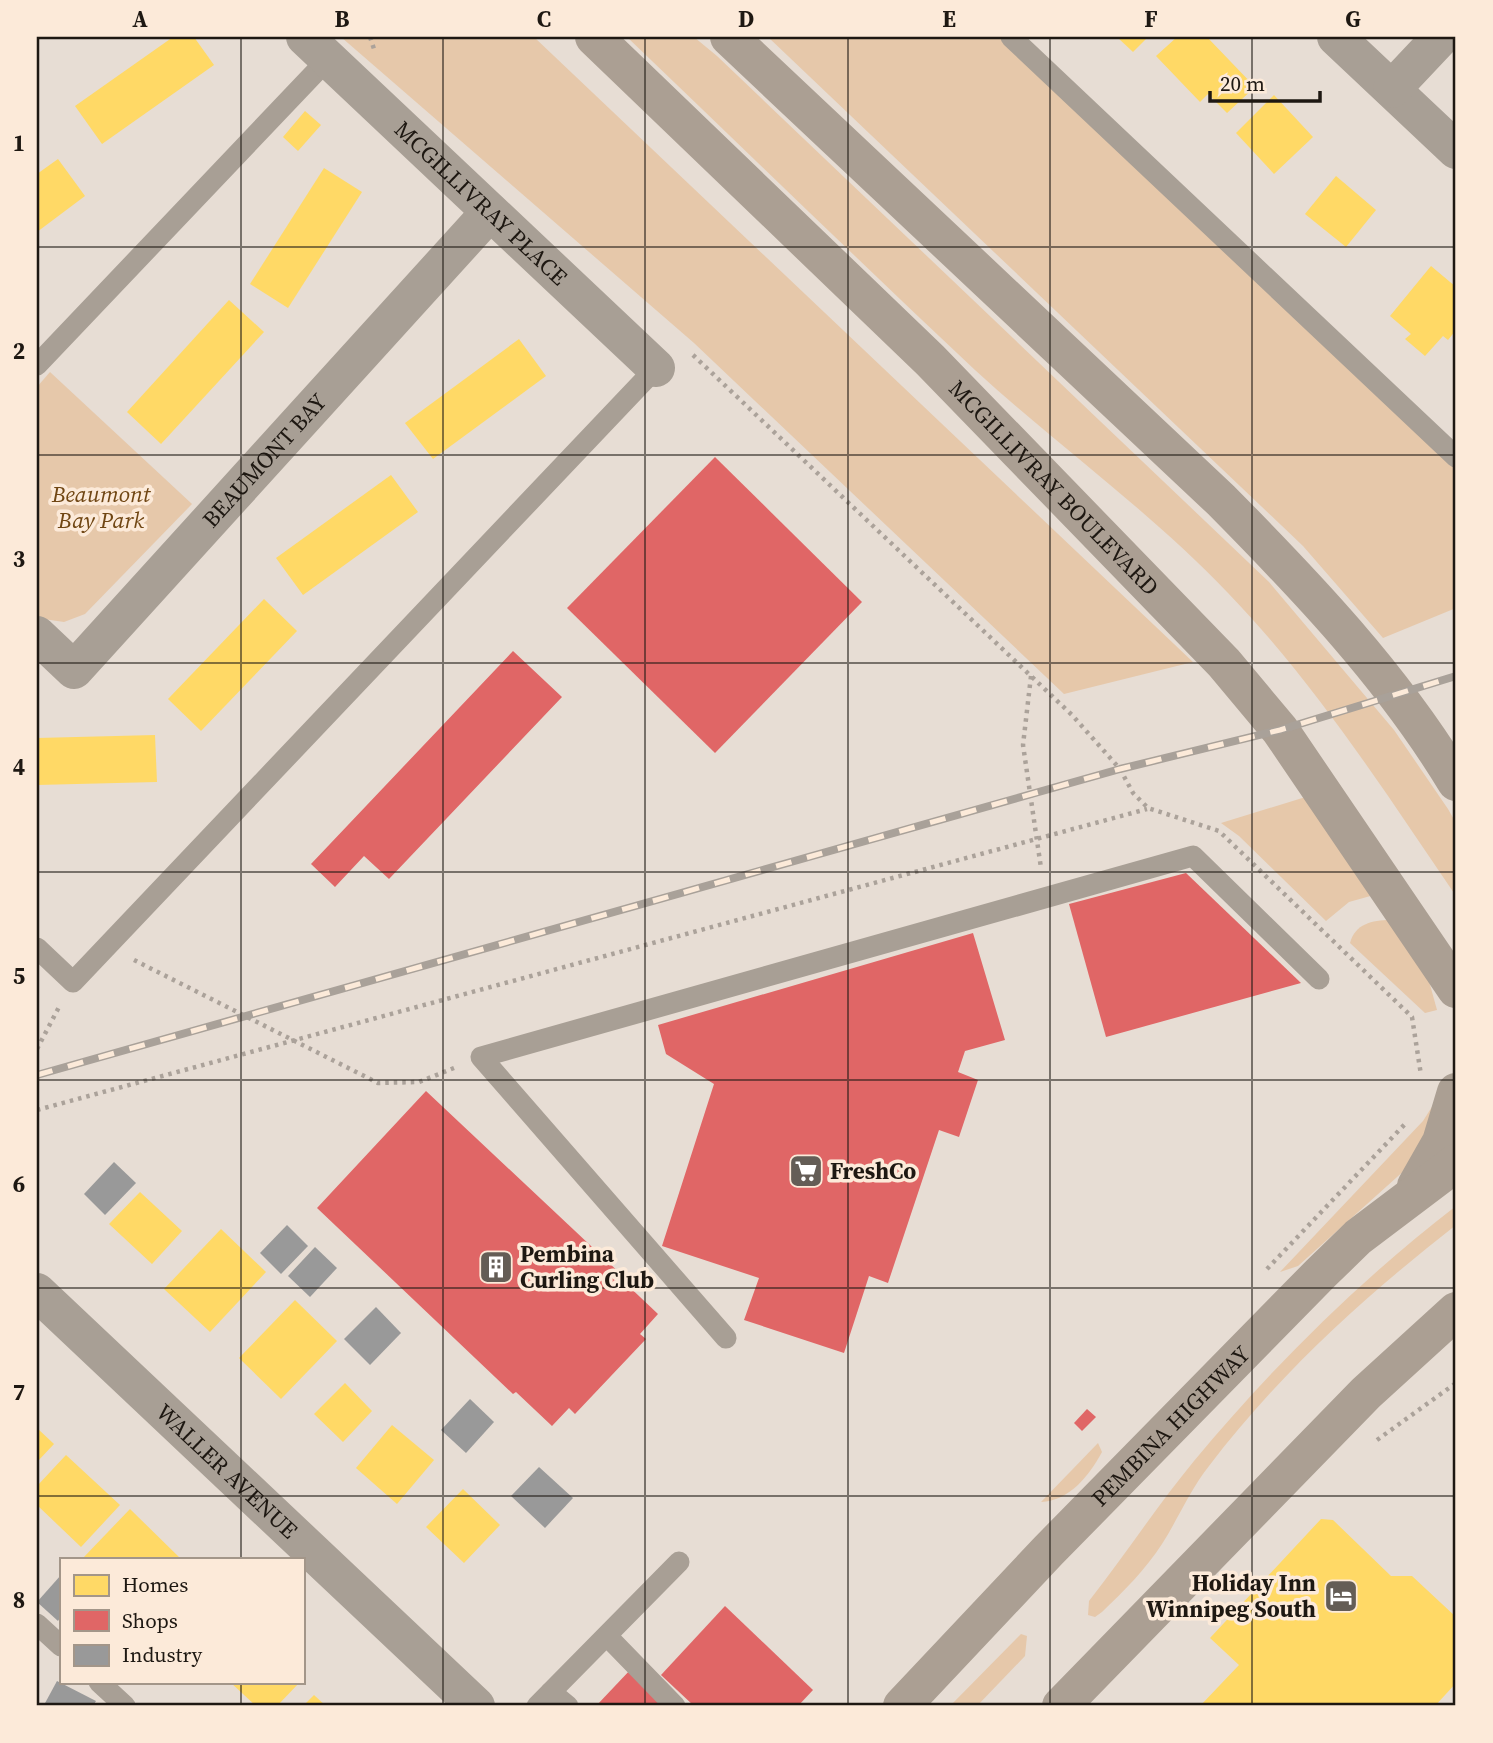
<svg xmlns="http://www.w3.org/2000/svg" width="1493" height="1743" viewBox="0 0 1493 1743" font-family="'Source Serif 4',serif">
<rect width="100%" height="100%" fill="#e7ddd4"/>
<g fill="#e6c8aa">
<path d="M341,37h193l659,625 -129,32 -370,-351z"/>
<path d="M627,37h67l23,19 552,526 125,148 54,79 8,14v73c-71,-104 -140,-212 -228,-303 -78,-82 -170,-147 -253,-223 -117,-110 -232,-222 -348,-333z"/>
<path d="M768,37h233l455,421v150l-73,30 -80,-92z"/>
<path d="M50,372l142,132 -107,110 -21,8 -27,-4v-231z"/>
<path d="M1312,795l62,100 -25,7 -23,19 -87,-85 -18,-13z"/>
<path d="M1390,920l34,43 13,47 -12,3 -75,-70c5,-19 22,-23 40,-23z"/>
<path d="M1435,1102l-9,49 -128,115 -18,6 143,-151z"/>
<path d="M1456,1206v19c-91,71 -177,149 -247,241 -19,24 -31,53 -47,78 -16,25 -39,48 -60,68l-7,5 -7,-2 1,-14c36,-46 68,-95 105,-140 78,-94 166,-181 262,-255z"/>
<path d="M1098,1443l4,9c-13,24 -33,49 -61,50z"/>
<path d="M1021,1634l6,2 -2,20 -48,50h-27z"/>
</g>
<g fill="#ffd966">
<path d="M173,37h21l20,28 -112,79 -27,-38z"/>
<path d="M1117,37h31l-15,15z"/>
<path d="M1177,37h30l48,50 -28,26 -19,-19 -8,8 -44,-46z"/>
<path d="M1274,95l39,42 -39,37 -38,-41z"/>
<path d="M305,111l16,14 -23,26 -15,-14z"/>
<path d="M58,159l27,37 -48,36v-58z"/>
<path d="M324,168l38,24 -74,116 -38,-24z"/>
<path d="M1336,176l40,34 -30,37 -41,-33z"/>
<path d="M1431,266l25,21v43l-8,10 -5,-4 -18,20 -20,-17 6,-5 -21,-18z"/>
<path d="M229,300l35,32 -103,112 -34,-32z"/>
<path d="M519,339l27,37 -113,83 -28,-36z"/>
<path d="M391,475l27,37 -115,83 -27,-37z"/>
<path d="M264,599l33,32 -96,100 -33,-32z"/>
<path d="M155,735l2,47 -120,3v-47z"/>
<path d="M140,1192l42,39 -30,33 -43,-40z"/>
<path d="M221,1229l45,43 -56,60 -46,-43z"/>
<path d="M295,1300l42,41 -56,58 -42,-41z"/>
<path d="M345,1383l27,28 -29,31 -29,-28z"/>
<path d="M392,1425l42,35 -37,44 -41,-36z"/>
<path d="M37,1428l17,16 -17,18z"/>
<path d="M66,1455l54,50 -39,42 -44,-42v-19z"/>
<path d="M463,1489l37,36 -36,38 -38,-36z"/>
<path d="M130,1509l51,50 -98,-1z"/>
<path d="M1321,1519l12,1 58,56h21l44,41v66l-21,23h-235l39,-41 -29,-27z"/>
<path d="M230,1682h70l-23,24h-21z"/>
<path d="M314,1695l12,11h-23z"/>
</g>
<g fill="#e06666">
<path d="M715,457l147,145 -147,151 -148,-145z"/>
<path d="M513,651l49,46 -173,182 -25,-23 -29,31 -24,-23z"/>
<path d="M1186,873l115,110 -195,54 -37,-133z"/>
<path d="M973,933l32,107 -40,11 -7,21 20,8 -19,57 -20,-7 -51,153 -19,-7 -25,77 -100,-33 15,-42 -97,-32 52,-162 -48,-30 -8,-29z"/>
<path d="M426,1091l198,186 -3,2 37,35 -18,20 6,5 -71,75 -6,-6 -17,18 -36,-34 -3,2 -196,-186z"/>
<path d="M1087,1409l9,8 -14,14 -8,-8z"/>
<path d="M725,1606l88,84 -15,16h-104l-33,-31z"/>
<path d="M632,1668l40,38h-76z"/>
</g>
<g fill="#999">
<path d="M114,1162l22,21 -31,32 -21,-21z"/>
<path d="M287,1225l21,21 -27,28 -21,-21z"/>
<path d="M315,1247l22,21 -27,29 -22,-21z"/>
<path d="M376,1307l25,26 -31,32 -26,-26z"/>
<path d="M470,1399l24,23 -28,31 -25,-23z"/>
<path d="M539,1467l34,31 -28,30 -34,-32z"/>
<path d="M61,1575v41l-3,5 -21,-19z"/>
<path d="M57,1681l39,20 -3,5 -49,-1z"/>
</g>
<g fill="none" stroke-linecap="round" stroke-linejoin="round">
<g stroke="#aba29a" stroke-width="4.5" stroke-dasharray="3.5 5" stroke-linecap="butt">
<path d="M370,37l4,12"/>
<path d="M693,355l379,360 48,54 13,24 15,15 71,23 193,186 9,58"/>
<path d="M1031,676l-8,69 18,123"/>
<path d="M134,960l244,123 41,-1 35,-14"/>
<path d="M37,1049l22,-42"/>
<path d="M37,1110l1110,-301"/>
<path d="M1267,1269l139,-146"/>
<path d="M1377,1440l79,-57"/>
</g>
<g stroke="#a89f95" stroke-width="21">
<path d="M1011,37l445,420"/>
<path d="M37,365l291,-306"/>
<path d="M37,948l36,34 583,-614"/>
<path d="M726,1338l-245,-281 712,-201 126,123"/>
<path d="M37,1624l24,22"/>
<path d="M607,1636l68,70"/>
<path d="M99,1682l26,24"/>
<path d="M551,1692l17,14"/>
<path d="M537,1706l142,-144"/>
</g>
<g stroke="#a89f95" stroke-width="38">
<path id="s1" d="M305,37l351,331"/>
<path d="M1336,37l120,113"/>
<path d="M1392,89l49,-52"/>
<path id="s2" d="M37,635l37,35 416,-458"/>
<path id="s3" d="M37,1292l439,414"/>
</g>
<g stroke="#ab9f93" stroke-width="38">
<path id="s4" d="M594,37l336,323 294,303 56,67 176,259"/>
<path d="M729,37l492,463c86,87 171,176 235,282"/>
<path d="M1416,1186l25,-44 15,-50"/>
<path id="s5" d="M902,1706l146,-155 273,-278 37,-36 98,-74"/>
<path d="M1061,1706l305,-313 90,-82"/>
</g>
<g stroke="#a9a199" stroke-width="8">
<path id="rail" d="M37,1075l1083,-306 160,-39 176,-54"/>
</g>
<use href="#rail" stroke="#fcead9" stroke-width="5" stroke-dasharray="16" stroke-linecap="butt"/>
</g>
<path fill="none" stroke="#1e1812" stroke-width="2" stroke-opacity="0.55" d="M241,37v1522M443,37v1669M645,37v1669M848,37v1669M1050,37v1669M1252,37v1669M37,247h1419M37,455h1419M37,663h1419M37,872h1419M37,1080h1419M37,1288h1419M37,1496h1419M241,1682v24"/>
<defs>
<g id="supermarket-square" transform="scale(1.75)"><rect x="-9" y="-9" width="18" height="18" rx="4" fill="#645d56" stroke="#fcead9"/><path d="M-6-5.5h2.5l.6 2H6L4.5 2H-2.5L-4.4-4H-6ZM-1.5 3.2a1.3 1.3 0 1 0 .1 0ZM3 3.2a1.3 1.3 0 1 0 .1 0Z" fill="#fff"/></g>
<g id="building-square" transform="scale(1.75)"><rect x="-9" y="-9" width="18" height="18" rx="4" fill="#645d56" stroke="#fcead9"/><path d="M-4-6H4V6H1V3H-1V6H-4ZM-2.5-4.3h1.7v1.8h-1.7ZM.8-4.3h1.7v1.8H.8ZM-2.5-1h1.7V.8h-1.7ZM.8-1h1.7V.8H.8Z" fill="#fff"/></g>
<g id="hotel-square" transform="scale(1.75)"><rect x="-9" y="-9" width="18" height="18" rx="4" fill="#645d56" stroke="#fcead9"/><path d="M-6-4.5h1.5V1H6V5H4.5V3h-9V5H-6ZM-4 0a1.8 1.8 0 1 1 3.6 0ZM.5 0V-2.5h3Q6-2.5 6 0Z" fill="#fff"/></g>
</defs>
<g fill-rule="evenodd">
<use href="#supermarket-square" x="806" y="1171"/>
<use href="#building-square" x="496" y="1267"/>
<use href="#hotel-square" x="1341" y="1596"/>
</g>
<g text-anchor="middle" stroke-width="7" stroke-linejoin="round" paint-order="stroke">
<g font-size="23" fill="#1e1812" stroke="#fcead9">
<text dy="8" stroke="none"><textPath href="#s1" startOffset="242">MCGILLIVRAY PLACE</textPath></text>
<text dy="8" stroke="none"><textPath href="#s2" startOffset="334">BEAUMONT BAY</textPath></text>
<text dy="8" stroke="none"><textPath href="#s4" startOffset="644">MCGILLIVRAY BOULEVARD</textPath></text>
<text dy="8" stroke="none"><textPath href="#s5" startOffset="388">PEMBINA HIGHWAY</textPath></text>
<text dy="8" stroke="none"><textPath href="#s3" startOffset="261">WALLER AVENUE</textPath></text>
</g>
<g font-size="23" font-style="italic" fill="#704613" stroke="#fcead9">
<text x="101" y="502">Beaumont<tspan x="101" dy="26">Bay Park</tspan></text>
</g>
<g font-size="23" font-weight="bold" fill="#1e1812" stroke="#fcead9" text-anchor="start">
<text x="830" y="1179">FreshCo</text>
<text x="520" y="1262">Pembina<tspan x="520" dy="26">Curling Club</tspan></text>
<text x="1316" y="1591" text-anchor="end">Holiday Inn<tspan x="1316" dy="26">Winnipeg South</tspan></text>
</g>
</g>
<rect width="1493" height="1743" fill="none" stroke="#fcead9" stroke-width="77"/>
<rect x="60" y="1558" width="245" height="126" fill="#fcead9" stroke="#a39689" stroke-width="2"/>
<rect x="74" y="1575" width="35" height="21" fill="#ffd966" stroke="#a39689" stroke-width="2"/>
<text x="122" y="1592" font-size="21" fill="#1e1812">Homes</text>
<rect x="74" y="1610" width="35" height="21" fill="#e06666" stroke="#a39689" stroke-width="2"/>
<text x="122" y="1628" font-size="21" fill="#1e1812">Shops</text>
<rect x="74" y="1645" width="35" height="21" fill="#999999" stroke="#a39689" stroke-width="2"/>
<text x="122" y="1662" font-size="21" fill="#1e1812">Industry</text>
<path d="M1210 91v10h110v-10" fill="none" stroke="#1e1812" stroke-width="3.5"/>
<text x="1220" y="91" font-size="21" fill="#1e1812" stroke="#fcead9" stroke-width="5" paint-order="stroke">20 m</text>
<rect x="38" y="38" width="1416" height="1666" fill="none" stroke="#1e1812" stroke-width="2.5"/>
<g font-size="23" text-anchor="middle" font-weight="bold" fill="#1e1812">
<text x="140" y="27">A</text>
<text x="342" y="27">B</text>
<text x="544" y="27">C</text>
<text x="746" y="27">D</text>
<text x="949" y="27">E</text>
<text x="1151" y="27">F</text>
<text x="1353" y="27">G</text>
<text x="19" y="151">1</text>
<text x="19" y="359">2</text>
<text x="19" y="567">3</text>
<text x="19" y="775">4</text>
<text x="19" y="984">5</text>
<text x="19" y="1192">6</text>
<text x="19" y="1400">7</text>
<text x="19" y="1608">8</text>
</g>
</svg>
